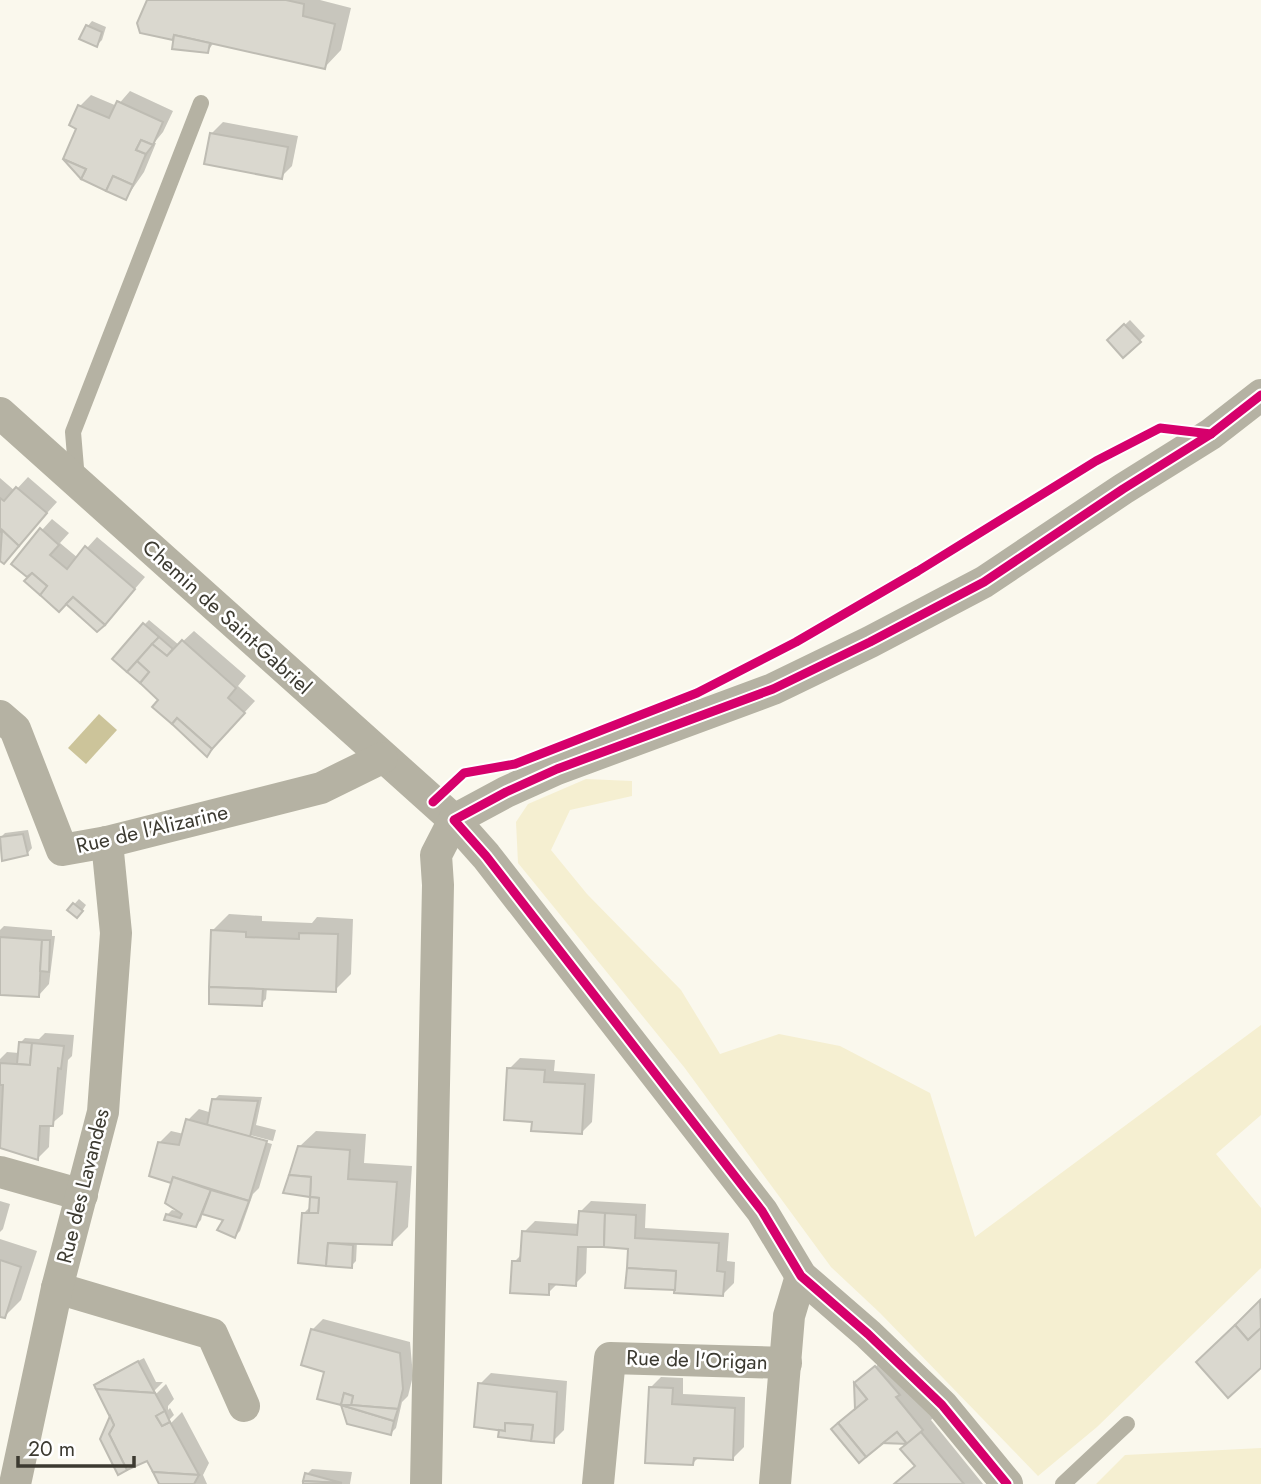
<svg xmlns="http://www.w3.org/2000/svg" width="1261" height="1484" viewBox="0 0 1261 1484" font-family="Jost,sans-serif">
<rect width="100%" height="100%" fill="#faf8ed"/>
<g fill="#f5efd1">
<path d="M586,779l46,2v15l-62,14 -19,40 36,44 94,96 39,64 59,-20 61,12 90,47 45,144 286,-212v90l-45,39 45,54v60l-164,159 -59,49 -158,-163 -49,-46 -147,-200 -166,-204 -2,-41 12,-18z"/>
<path d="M1261,1448v36h-165l29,-29z"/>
</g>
<path fill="#ccc49a" d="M99,714l18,16 -31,34 -18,-16z"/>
<g fill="#0003" fill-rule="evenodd">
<path d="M149,0h171l31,8 -10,42 -16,17 -111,-25 -6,9 -32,-16 -3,4z"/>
<path d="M92,21l14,6 -4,13 -5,5 -10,-18z"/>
<path d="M130,91l43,20 -10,21 -9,11h2l-12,29 -18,26 -48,-69 2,-23 11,-11 26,11z"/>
<path d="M223,122l75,14 -6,30 -11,11 -69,-44z"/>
<path d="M1130,320l15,16 -22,20 -14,-16z"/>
<path d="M28,477l29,25 -54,60 -3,-3v-81l15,13z"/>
<path d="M52,519l17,14 -9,10 18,15 19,-21 48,40 -29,34 -77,-43 3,-38z"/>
<path d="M149,620l30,25 15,-14 52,45 -8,10 17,15 -32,35 -62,-36 -17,-75z"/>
<path d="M28,830l4,18 -5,6 -27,-16 5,-5z"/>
<path d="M79,899l7,6 -4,6 -13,-1z"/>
<path d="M229,914l33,2v5l50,2 5,-6 36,2 -2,55 -16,16 -68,-3 -1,12 -5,5 -49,-73z"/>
<path d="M4,926l48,4v6h3l-6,48 -10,11 -39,-2v-63z"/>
<path d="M45,1033l29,2 -2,21 -4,4 -5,54 -13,11 -1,22 -11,11 -38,-12v-87l7,-7 12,1 1,-10 5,-5 14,1z"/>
<path d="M520,1058l35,2 -1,11 41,3 -3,48 -11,11 -47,-13 -25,-51z"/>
<path d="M219,1095l43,2 -6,28 20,5 -3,11 -23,-6 -3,2 25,7 -13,44 -6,6 -13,37 -5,5 -10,-17 -22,-7 -2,8 -5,5 -29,-10 5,-5 9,2 -8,-30 -22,-7 9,-33 11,-11 13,3 4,-14 11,-11 13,4 2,-13z"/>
<path d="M316,1131l50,3 -2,29 48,3 -4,61 -16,16 -35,-2 -1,20 -5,5 -51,-4 3,-48 8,-8 1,-11 -13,-48zM326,1234h4l-1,15z"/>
<path d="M0,1201l10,3 -7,25 -3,3z"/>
<path d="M591,1201l55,3 -1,24 84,5 -2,28 8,1 -1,21 -11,11 -94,-47 -42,-2 -1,28 -11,11 -17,-1 -10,10 -34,-31 9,-9 1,-21 11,-11 45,3v-12z"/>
<path d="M0,1239l37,12 -16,49 -16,16 -5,-1z"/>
<path d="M323,1319l87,23 3,34 -5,20 -6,6 -6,26 -5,5 -49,-29 -15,-33 -14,-42z"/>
<path d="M887,1357l46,61 -2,2 52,64h-88l22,-19 -7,-23 -77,-13 23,-21v-25z"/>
<path d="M144,1358l12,24h7l-10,10v5l13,-13 8,15 -6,7v4l2,-2 4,7 -6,6v5l14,-14 27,51 -6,12 4,9h-46l-13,-25 -36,-42 -16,-32 5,-5z"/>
<path d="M491,1373l76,8 -3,49 -11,11 -53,-10 -20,-47z"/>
<path d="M661,1377l22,1v16l62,3 -1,50 -11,11 -34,-1 -6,6 -43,-75z"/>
<path d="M312,1469l40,3 -2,12h-46l3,-10z"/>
</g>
<g fill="#dad8cf" stroke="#bebcb3" stroke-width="2">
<path d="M147,0h139l18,4 -1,12 32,8 -10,45 -151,-34 -1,5 -33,-7 -3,-10z"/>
<path d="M86,25l16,7 -5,15 -18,-8z"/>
<path d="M174,35l36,8 -2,10 -36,-4z"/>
<path d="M117,101l46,21 -10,23 -12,-5 -5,10 10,4 -13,31 -20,-9 -7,15 -25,-12 5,-10 -23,-10 13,-30 -7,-4 9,-20 31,13z"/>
<path d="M210,133l78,14 -6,32 -78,-15z"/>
<path d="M141,140l12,5 -7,9 -10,-4z"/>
<path d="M63,159l23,10 -5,10z"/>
<path d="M113,176l20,9 -7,15 -20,-9z"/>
<path d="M1124,324l17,18 -18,16 -16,-18z"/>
<path d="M16,487l31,26 -28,33 -17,-16 -2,2v-34l4,3z"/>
<path d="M40,528l19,17 -9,10 17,14 18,-23 50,43 -30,36 -32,-28 -14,15 -19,-17 7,-9 -15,-13 -5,4 -16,-13z"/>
<path d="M2,530l17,16 -15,18 -4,-3z"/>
<path d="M32,573l15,13 -7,9 -16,-14z"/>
<path d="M73,597l32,28 -8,7 -31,-28z"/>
<path d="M143,623l16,14 -32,35 -15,-13z"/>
<path d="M159,637l14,12 -6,7 -15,-12z"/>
<path d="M182,640l54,48 -8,10 17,15 -33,36 -35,-31 -5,6 -20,-17 6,-7 -18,-17 9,-11 -12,-11 15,-17 15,12z"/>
<path d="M137,661l12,11 -9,11 -13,-11z"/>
<path d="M177,718l35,31 -5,8 -35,-33z"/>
<path d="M23,834l5,21 -26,6 -2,-24z"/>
<path d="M73,903l10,8 -6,7 -10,-8z"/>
<path d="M211,930l35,2v5l53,2v-6l39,1 -2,58 -127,-5z"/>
<path d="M0,937l42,3 -3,57 -39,-2z"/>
<path d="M42,940h8l-1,32 -9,-1z"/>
<path d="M209,987l54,2 -1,17 -53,-2z"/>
<path d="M19,1042l13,1 -2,22 -13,-1z"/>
<path d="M32,1043l32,3 -3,23 -3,-1 -5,58h-13l-2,34 -38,-12 3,-63h-3v-22l30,2z"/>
<path d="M507,1068l38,2 -1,12 41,2 -3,50 -51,-3 1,-9 -28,-2z"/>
<path d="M212,1099l46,2 -8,36 -43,-12z"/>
<path d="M186,1119l81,22 -18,60 -76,-24 -2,6 -22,-7 9,-34 21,3z"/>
<path d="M298,1146l52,4 -2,29 49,3 -5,63 -64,-2 -2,23 -28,-3 4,-50h16l1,-15 -9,-1 1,-20 -22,-2z"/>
<path d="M289,1175l22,2 -1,20 -27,-4z"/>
<path d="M173,1177l38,13 -15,37 -32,-7 2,-6 14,4 2,-4 -17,-11z"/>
<path d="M211,1190l38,11 -14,37 -18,-8 6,-10 -21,-6z"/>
<path d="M310,1197l9,1 -1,15h-9z"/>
<path d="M579,1211l26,2 -1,34h-26l-2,39 -27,-2v11l-39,-2 2,-32h8l2,-30 55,4z"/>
<path d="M605,1213l31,2 -1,23 84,5 -2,28 8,1 -2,24 -49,-3 2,-22 -49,-3 1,-19 -24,-2z"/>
<path d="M328,1243l25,2 -1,23 -26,-2z"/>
<path d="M0,1260l21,7 -16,51 -5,-1z"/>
<path d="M627,1268l49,3 -1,19 -50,-2z"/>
<path d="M1260,1300l1,28 -13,12 -13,-15z"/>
<path d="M1235,1325l13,15 13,-12v40l-33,30 -32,-36z"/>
<path d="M311,1329l89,24 3,36 -5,20 -47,-4 2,-9 -9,-3 -3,12 -24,-6 7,-27 -23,-7z"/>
<path d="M138,1361l17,32 -59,-4 -2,-4z"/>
<path d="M875,1366l25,29 -4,2 27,33 -16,14 -10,-12 -31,25 -28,-34 29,-24 -13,-16z"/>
<path d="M478,1383l79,9 -3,51 -23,-2 2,-16 -28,-2v8l-31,-4z"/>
<path d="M854,1383l13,16 -12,10z"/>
<path d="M649,1387l24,1 -1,16 63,4 -2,52 -39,-2 -1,7 -48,-2z"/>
<path d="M96,1389l59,4 10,18 -9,5 6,10 8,-4 29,53 -46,-3 -6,-11 -20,9 -18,-36 5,-9z"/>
<path d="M344,1393l9,3 -2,9h-10z"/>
<path d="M341,1405l53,16 -3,14 -44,-11z"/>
<path d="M341,1405h10l47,4 -4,12z"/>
<path d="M165,1411l5,11 -8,4 -6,-10z"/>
<path d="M110,1416l4,9 -5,9 18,36 -9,5 -18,-36z"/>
<path d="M505,1423l28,2 -2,16 -33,-4 1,-7 6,1z"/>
<path d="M838,1423l28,34 -7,6 -28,-34z"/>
<path d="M897,1432l10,12 -24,-1z"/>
<path d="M921,1432l43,52h-70l21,-18 -15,-17z"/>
<path d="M153,1472l46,3 -5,9h-35z"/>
<path d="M305,1473l37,10 -39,-2z"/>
<path d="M303,1481l39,2 -39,1z"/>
</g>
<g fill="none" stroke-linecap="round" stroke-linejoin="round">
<g stroke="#b5b2a3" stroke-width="16">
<path d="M77,480l-4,-48 128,-329"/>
<path d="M1063,1484l64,-60"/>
</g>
<g stroke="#b5b2a3" stroke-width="32">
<path d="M0,413l454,407 32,36 276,355 39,65 67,58 74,71 65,79"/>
<path d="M0,716l15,13 47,121 45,-8 214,-54 61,-30"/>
<path d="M0,1172l82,23"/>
<path d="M57,1288l155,46 32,72"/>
<path d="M15,1484l42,-196 46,-176 13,-179 -9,-91"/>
<path d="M426,1484l12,-599 -2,-30 18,-35 52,-28 51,-23 216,-80 97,-47 114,-60 139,-93 88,-55 50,-39"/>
<path d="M598,1484l12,-126 176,5"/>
<path d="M775,1484l14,-168 12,-40"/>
</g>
<g stroke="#fff" stroke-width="13">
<g id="cycleway">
<path d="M433,802l31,-29 51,-9 182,-71 99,-51 122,-71 178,-110 64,-33 51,6"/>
<path d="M1007,1484l-65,-79 -74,-71 -67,-58 -39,-65 -276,-355 -32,-36 52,-28 51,-23 216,-80 97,-47 114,-60 139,-93 88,-55 50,-39"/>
</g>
</g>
<use href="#cycleway" stroke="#d6006c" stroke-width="9"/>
</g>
<g text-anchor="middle" stroke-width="5" stroke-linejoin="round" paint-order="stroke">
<g font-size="21" fill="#3c3a31" stroke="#fff">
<text transform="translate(227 617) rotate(42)" y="7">Chemin de Saint-Gabriel</text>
<text transform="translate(152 829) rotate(-13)" y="7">Rue de l'Alizarine</text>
<text transform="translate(83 1186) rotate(-76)" y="7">Rue des Lavandes</text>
<text transform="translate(697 1360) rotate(2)" y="7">Rue de l'Origan</text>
</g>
</g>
<path d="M18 1456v10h116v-10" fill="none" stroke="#3c3a31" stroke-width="3.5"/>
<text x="28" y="1456" font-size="21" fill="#3c3a31" stroke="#ffffff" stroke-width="5" paint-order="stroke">20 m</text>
</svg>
